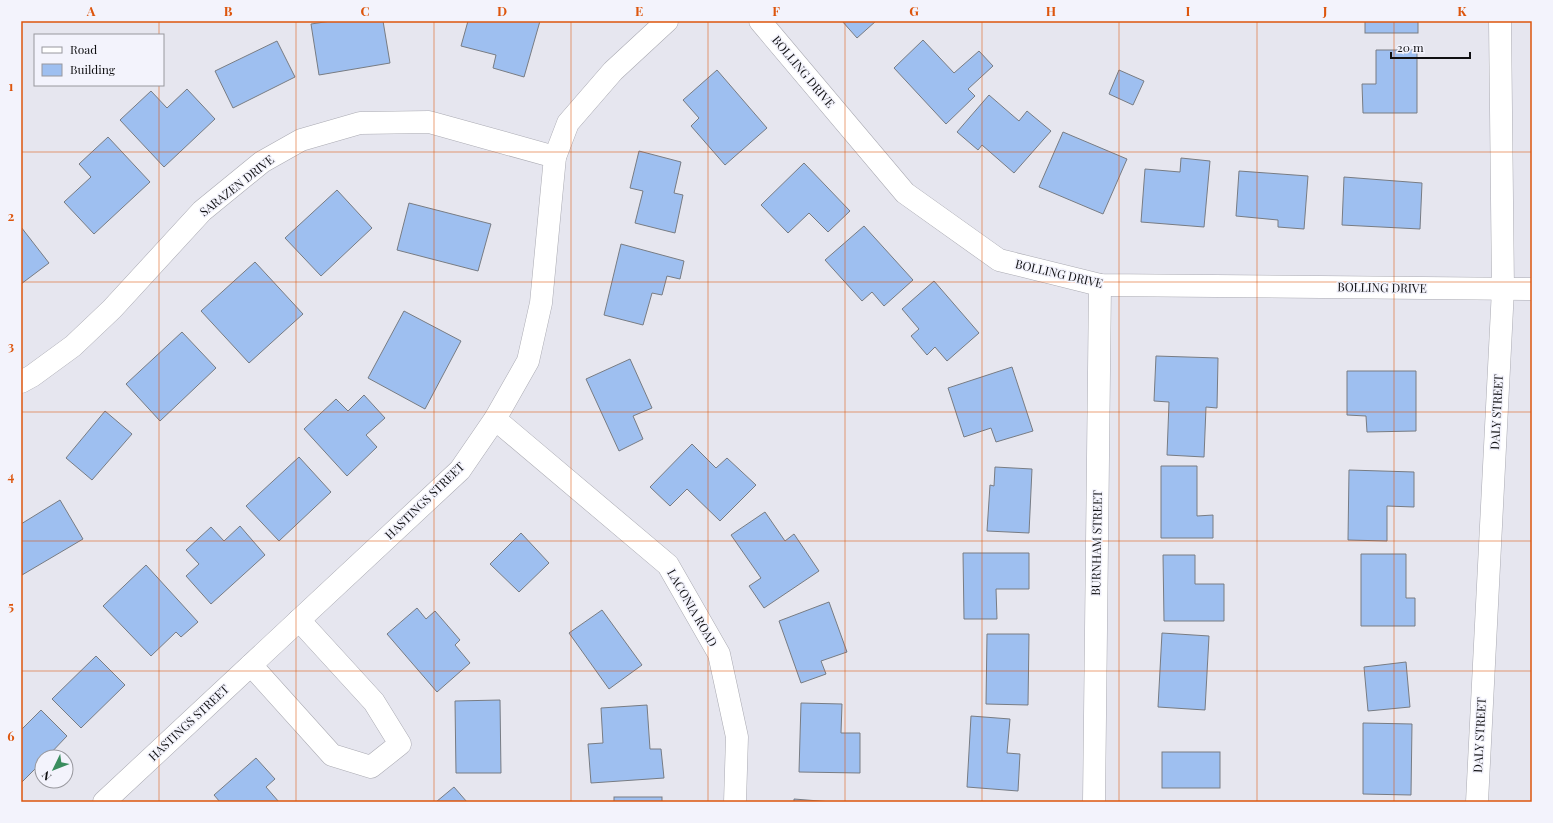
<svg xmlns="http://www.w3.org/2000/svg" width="1553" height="823" viewBox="0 0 1553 823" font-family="'Playfair Display',serif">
<rect width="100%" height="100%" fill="#e6e6ef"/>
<g fill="#9ebff0" stroke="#787c83">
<path d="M331,21h52l7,42 -71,12 -8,-51z"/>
<path d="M468,21h72l-16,56 -31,-9 3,-13 -35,-9z"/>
<path d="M842,21h34l-19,17z"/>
<rect x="1365" y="21" width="53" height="12"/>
<path d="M923,40l31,33 25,-22 14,15 -25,23 7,7 -29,28 -52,-56z"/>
<path d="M277,41l18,36 -62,31 -18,-37z"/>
<path d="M1376,50h41v63h-54l-1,-29h14z"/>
<path d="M717,70l50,58 -42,37 -34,-39 8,-8 -16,-18z"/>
<path d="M1119,70l25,11 -11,24 -24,-11z"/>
<path d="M187,89l28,30 -51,48 -44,-47 31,-29 16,17z"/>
<path d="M989,95l30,26 8,-10 24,20 -37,42 -32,-28 -4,5 -21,-18z"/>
<path d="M1063,132l64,27 -24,55 -64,-27z"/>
<path d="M108,137l42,45 -56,52 -30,-32 27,-25 -12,-13z"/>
<path d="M639,151l42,11 -7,31 9,2 -8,38 -40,-10 8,-32 -13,-3z"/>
<path d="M1181,158l29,3 -6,66 -63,-5 4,-53 35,3z"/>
<path d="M804,163l46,48 -22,21 -19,-19 -21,20 -27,-28z"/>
<path d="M1239,171l69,5 -4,53 -26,-2v-7l-42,-4z"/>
<path d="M1344,177l78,6 -2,46 -78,-4z"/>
<path d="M337,190l35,38 -51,48 -36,-38z"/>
<path d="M409,203l82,21 -13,47 -81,-21z"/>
<path d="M864,226l49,54 -29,26 -12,-14 -10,9 -37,-41z"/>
<path d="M21,227l28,36 -28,21z"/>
<path d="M621,244l63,17 -4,18 -13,-3 -5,19 -10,-2 -9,32 -39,-10z"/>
<path d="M255,262l48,52 -54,49 -48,-52z"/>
<path d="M934,281l45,52 -32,28 -12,-14 -8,8 -16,-19 8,-7 -17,-20z"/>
<path d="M404,311l57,30 -36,68 -57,-31z"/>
<path d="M182,332l34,36 -56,53 -34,-37z"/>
<path d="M1156,356l62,2 -1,50 -11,-1 -2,50 -37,-2 2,-53 -15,-1z"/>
<path d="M630,359l22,49 -19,8 10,23 -24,12 -33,-72z"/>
<path d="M1012,367l21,64 -37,11 -5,-14 -27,9 -16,-49z"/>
<path d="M1347,371h69v60l-49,1 -1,-16 -19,-1z"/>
<path d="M364,395l21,23 -19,17 11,12 -30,29 -43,-47 32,-30 12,12z"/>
<path d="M105,411l27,23 -40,46 -26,-22z"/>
<path d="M692,444l24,24 11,-10 29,27 -36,36 -33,-32 -17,17 -20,-19z"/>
<path d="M299,457l32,35 -52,49 -33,-35z"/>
<path d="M1161,466h36v50l16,-1v23h-52z"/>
<path d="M995,467l37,2 -3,64 -42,-2 3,-46 4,1z"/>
<path d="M1349,470l65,2v35l-27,-1v35l-39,-1z"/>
<path d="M60,500l23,39 -61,36 -1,-51z"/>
<path d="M765,512l20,29 9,-7 25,37 -55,37 -15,-22 12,-8 -30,-43z"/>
<path d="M240,526l25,29 -54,49 -25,-28 13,-12 -13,-14 25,-23 13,14z"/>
<path d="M521,533l28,30 -30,29 -29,-28z"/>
<path d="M963,553h66v36h-33l1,30h-33z"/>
<path d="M1361,554h45v44h9v28h-54z"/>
<path d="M1163,555h32v29h29v37h-60z"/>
<path d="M146,565l52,57 -17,15 -5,-5 -25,24 -48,-50z"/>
<path d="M829,602l18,50 -26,9 5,13 -25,9 -22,-62z"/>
<path d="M417,608l9,11 9,-8 25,29 -5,5 15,18 -33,29 -50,-58z"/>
<path d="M602,610l40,55 -33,24 -40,-56z"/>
<path d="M1162,633l47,3 -4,74 -47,-3z"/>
<path d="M987,634h42l-1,71 -42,-1z"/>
<path d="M96,656l29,29 -44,43 -29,-29z"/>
<path d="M1406,662l4,45 -42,4 -4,-44z"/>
<path d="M500,700l1,73h-45l-1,-72z"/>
<path d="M801,703l41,1 -1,29h19v40l-61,-1z"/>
<path d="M647,705l3,44h11l3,29 -73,5 -3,-39 15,-1 -2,-35z"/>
<path d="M41,710l26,26 -20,21h-5v5l-21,21v-53z"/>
<path d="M971,716l39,3 -3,34 13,1 -2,37 -51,-4z"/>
<path d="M1363,723l49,1 -1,71 -48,-1z"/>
<rect x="1162" y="752" width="58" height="36"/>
<path d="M256,758l19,21 -9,8 13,15h-59l-6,-7z"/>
<path d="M454,787l13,15h-31z"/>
<rect x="614" y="797" width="48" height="5"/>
<path d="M794,799l38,3h-38z"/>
</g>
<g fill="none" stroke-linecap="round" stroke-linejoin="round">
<g stroke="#aaaab2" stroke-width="23">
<g id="minor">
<path d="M760,21l145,172 94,67 101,25 432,4"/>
<path d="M21,382l11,-6 41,-30 39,-37 90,-98 60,-49 39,-22 59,-17 69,-1 126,35"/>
<path d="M495,419l173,146 51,89 18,83 -2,65"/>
<path d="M251,665l81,90 39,12 29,-23 -26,-42 -75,-82"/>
<path d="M104,802l356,-332 35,-51 33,-58 13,-58 14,-146 13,-34 45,-52 54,-50"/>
<path d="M1094,802l6,-517"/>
<path d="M1477,802l26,-513 -3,-268"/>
</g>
</g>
<use href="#minor" stroke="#fff" stroke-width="22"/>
</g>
<path fill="none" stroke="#dd550c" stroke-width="1" stroke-opacity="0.55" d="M159,21v14M296,21v781M434,21v781M571,21v781M708,21v781M845,21v781M982,21v781M1119,21v781M1257,21v781M1394,21v781M159,85v717M21,152h1511M21,282h1511M21,412h1511M21,541h1511M21,671h1511"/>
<g text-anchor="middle" stroke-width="3" stroke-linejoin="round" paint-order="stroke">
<g font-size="12" fill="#101012" stroke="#f3f3fc">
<text transform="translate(803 72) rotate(50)" y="4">BOLLING DRIVE</text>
<text transform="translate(237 186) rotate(-38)" y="4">SARAZEN DRIVE</text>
<text transform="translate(1059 274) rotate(13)" y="4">BOLLING DRIVE</text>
<text transform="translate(1382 288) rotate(1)" y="4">BOLLING DRIVE</text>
<text transform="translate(1497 412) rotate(-87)" y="4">DALY STREET</text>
<text transform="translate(425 501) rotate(-44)" y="4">HASTINGS STREET</text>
<text transform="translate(1097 543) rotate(-89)" y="4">BURNHAM STREET</text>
<text transform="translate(692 608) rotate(60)" y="4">LACONIA ROAD</text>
<text transform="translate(189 723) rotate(-43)" y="4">HASTINGS STREET</text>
<text transform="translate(1480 735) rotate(-87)" y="4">DALY STREET</text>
</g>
</g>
<rect width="1553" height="823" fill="none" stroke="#f3f3fc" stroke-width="44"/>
<rect x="34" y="34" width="130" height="52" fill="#f3f3fc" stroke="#98989e"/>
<rect x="42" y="47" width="20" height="6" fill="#ffffff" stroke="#98989e"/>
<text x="70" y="54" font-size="12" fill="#101012">Road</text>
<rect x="42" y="64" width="20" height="12" fill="#9ebff0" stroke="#98989e"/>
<text x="70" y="74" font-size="12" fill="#101012">Building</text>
<g transform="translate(54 769) rotate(227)"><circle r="19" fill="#f3f3fc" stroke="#98989e"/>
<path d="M0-3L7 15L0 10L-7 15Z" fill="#3a8d5f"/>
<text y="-6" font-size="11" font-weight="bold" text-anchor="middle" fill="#101012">N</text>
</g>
<path d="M1391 52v6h79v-6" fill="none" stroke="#101012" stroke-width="2"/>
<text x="1397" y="52" font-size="12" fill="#101012" stroke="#f3f3fc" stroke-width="3" paint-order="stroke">20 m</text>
<rect x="22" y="22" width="1509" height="779" fill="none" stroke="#dd550c" stroke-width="1.5"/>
<g font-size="13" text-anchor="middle" font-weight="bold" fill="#dd550c">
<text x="91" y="16">A</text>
<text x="228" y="16">B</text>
<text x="365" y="16">C</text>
<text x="502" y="16">D</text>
<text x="639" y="16">E</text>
<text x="776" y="16">F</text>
<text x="914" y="16">G</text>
<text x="1051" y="16">H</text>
<text x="1188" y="16">I</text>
<text x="1325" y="16">J</text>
<text x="1462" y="16">K</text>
<text x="11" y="91">1</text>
<text x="11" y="221">2</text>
<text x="11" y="351">3</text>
<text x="11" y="481">4</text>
<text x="11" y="611">5</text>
<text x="11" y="741">6</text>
</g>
</svg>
